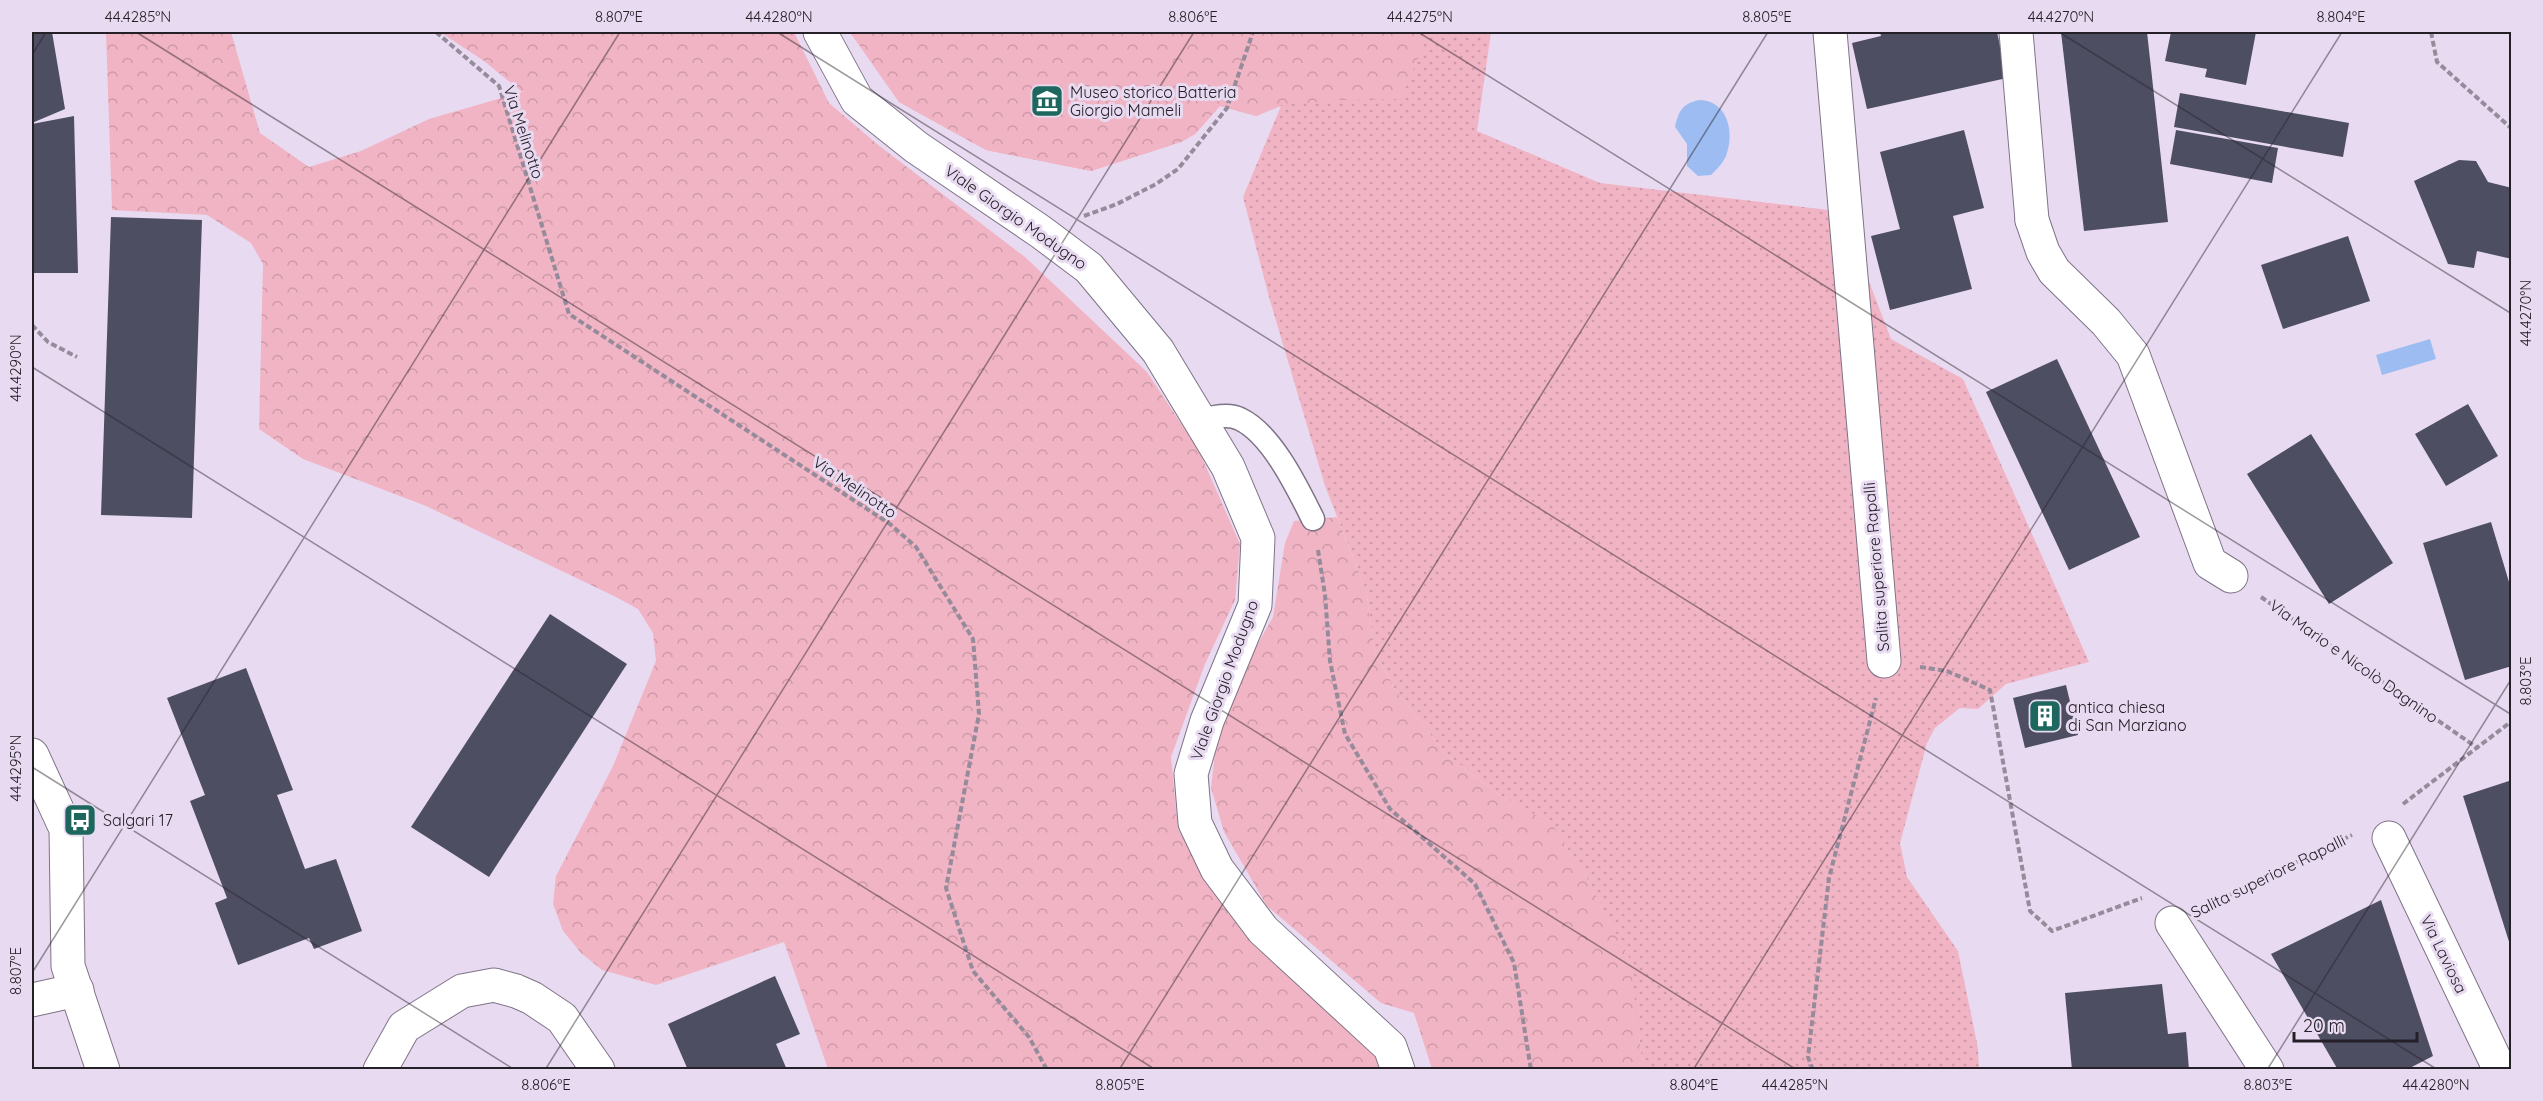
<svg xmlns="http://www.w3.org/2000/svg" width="2543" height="1101" viewBox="0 0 2543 1101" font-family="Quicksand,sans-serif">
<defs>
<pattern id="grass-dots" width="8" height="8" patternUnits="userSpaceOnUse" patternTransform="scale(1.5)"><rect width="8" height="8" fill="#f1b4c4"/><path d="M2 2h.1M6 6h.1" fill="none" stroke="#ce9aa8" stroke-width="1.8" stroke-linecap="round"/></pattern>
<pattern id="forest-crowns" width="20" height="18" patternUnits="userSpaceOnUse" patternTransform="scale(1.5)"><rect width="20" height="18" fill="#f1b4c4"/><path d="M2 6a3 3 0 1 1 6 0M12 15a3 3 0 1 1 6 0" fill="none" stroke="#ce9aa8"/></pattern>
</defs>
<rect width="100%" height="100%" fill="#e8dbf1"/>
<path fill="url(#grass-dots)" d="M850,32h641l-14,99 123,52 254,30 8,50 29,76 72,40 126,283 -83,22 -28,25 -18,-1 -25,20 -8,15 -27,100 7,34 51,74 20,97 1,21h-336l-14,-110 -40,-77 -37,-57 -51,-29 -56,-43 -49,-62 -21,-38 -9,-63 -41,-104 -56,-189 -26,-100 38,-91 -25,10 -36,-10 -25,28 -14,8 -90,29 -105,-21 -87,-48z"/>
<g fill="url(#forest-crowns)">
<path d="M106,32h125l29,101 49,34 52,-16 68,-32 93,-27 -38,-31 -44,-29h354l35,71 48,41 148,113 122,115 52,79 41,93 -5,56 -30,64 -34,93 7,72 36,64 41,47 94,87 37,42h-558l-44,-127 -128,43 -54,-15 -21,-17 -18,-22 -10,-27 3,-28 57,-110 43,-105 -3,-28 -15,-24 -22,-12 -190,-91 -123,-47 -44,-30 4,-165 -12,-21 -44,-28 -95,-5z"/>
<path d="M850,32h579l-28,67 -62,1 -57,5 -26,11 -36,-10 -25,28 -14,8 -90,29 -105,-21 -87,-48z"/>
<path d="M1337,517l29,73 9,63 21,38 49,62 56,43 51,28 37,58 41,77 13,110h-211l-18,-56 -33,-10 -114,-97 -43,-74 -13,-44 5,-44 39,-95 18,-32 12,-74 9,-22z"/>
</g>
<g fill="#9dbdf2">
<path d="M1700,100c28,1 35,33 26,56 -3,7 -9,13 -15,19l-13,1 -11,-10v-22l-12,-17c4,-17 8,-24 25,-27z"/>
<path d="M2430,339l6,20 -54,16 -6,-20z"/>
</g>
<g fill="#4e4e62">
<path d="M32,32h20l13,77 -33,14z"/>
<path d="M1880,32h117l10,46 -140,31 -15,-66 29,-7z"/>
<path d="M2061,32h86l21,190 -84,9z"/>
<path d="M2171,32h85l-10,53 -41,-8 2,-8 -42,-8z"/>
<path d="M2180,93l169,30 -6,34 -169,-30z"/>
<path d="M74,116l4,157h-46v-149z"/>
<path d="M1964,130l20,78 -31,8 19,73 -82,21 -19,-74 29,-7 -20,-77z"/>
<path d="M2176,130l102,18 -6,35 -102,-19z"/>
<path d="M2459,160l17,1 12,21 24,6v71l-35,-8 -3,17 -26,-4 -34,-83z"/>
<path d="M111,217l91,3 -10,298 -91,-3z"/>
<path d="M2348,236l22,65 -87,28 -22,-64z"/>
<path d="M2057,359l83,178 -71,33 -83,-178z"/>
<path d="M2468,404l30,52 -52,30 -31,-52z"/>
<path d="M2311,434l82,129 -64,41 -82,-130z"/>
<path d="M2491,522l21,70v74l-47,14 -42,-137z"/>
<path d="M550,614l77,50 -138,213 -78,-50z"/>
<path d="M246,668l47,122 -16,5 28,74 31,-10 26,72 -48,18 -5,-11 -71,27 -23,-62 12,-5 -37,-97 15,-6 -38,-97z"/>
<path d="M2066,685l12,50 -53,13 -12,-50z"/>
<path d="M2512,780v168h-1l-48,-152z"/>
<path d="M2381,900l52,156 -27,14h-68l-67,-116z"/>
<path d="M775,976l25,58 -24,10 11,26h-99l-20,-46z"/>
<path d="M2162,984l6,50 18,-2 3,38h-117l-7,-77z"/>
</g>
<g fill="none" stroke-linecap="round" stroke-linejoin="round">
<g stroke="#7e7387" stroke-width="25">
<path id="service" d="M1200,421c12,-4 28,-8 40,-2 32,15 58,70 73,100"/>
</g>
<g stroke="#7e7387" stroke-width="35">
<g id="pedestrian">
<path d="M1830,32l54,629"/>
<path d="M2032,220l11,32 11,19 52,51 27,33 77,208 21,13"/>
</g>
</g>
<g stroke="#7e7387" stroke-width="35">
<g id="minor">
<path d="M820,32l37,68 59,47 125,85 48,36 69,83 70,116 30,71 -3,67 -48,116 -16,53 4,49 22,46 46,61 127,117 8,23"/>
<path d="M2016,32l16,188"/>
<path d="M2389,838l111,232"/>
<path d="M2172,923l95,147"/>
<path d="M32,1000l45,-10"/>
</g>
</g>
<g stroke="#7e7387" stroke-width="35">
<g id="tertiary">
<path d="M32,755l34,74 2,137 35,104"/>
<path d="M380,1070l24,-43 58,-36 32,-6 22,6 16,7 30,20 36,52"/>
</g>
</g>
<g stroke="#958b9b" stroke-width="4" stroke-dasharray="6 3" stroke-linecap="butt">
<path d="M436,32l63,54 70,228 321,210 26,23 57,92 6,75 -33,174 27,83 56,66 18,33"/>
<path d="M2431,32l6,30 75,67"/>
<path d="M1084,216l33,-12 39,-20 22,-15 49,-61 26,-76"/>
<path d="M32,325l16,17 29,15"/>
<path d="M1318,550l7,45 5,66 15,73 45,75 85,75 39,79 17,107"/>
<path d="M2261,597l215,150"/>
<path d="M1920,667l27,4 43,19 40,221 22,20 90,-33"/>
<path d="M2403,804l109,-83"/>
<path d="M2205,907l147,-72"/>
<path d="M1813,1070l-5,-13 21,-179 47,-180"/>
</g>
<use href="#service" stroke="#fff" stroke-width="22"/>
<use href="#pedestrian" stroke="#fff" stroke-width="33"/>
<use href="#minor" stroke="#fff" stroke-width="33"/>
<use href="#tertiary" stroke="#fff" stroke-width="33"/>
</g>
<path fill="none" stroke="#252028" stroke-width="1.5" stroke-opacity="0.45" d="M136,32l1661,1038M777,32l1661,1038M1418,32l1094,683M2059,32l453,282M32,55l14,-23M32,367l1124,703M32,767l483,303M32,973l588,-941M545,1070l649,-1038M1119,1070l649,-1038M1693,1070l649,-1038M2267,1070l245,-392"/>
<defs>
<g id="museum-square" transform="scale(1.725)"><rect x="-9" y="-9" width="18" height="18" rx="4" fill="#1e675e" stroke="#e8dbf1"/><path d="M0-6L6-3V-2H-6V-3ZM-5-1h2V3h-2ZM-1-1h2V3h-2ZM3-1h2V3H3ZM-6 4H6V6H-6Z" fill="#fff"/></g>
<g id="building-square" transform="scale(1.725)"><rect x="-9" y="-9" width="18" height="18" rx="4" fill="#1e675e" stroke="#e8dbf1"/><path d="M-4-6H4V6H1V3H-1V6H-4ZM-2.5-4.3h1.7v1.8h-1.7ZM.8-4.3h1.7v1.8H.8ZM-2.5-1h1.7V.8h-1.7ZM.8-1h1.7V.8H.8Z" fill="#fff"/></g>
<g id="bus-square" transform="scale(1.725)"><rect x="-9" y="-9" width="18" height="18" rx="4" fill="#1e675e" stroke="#e8dbf1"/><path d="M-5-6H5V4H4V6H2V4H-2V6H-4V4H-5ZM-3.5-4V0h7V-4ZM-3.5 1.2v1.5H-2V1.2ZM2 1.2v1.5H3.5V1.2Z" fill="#fff"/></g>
</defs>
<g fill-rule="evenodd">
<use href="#museum-square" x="1047" y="101"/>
<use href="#building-square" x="2045" y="716"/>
<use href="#bus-square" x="80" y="820"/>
</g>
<g text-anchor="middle" stroke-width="6" stroke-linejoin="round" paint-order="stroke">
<g font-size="16" fill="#252028" stroke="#e8dbf1" text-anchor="start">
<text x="1070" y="98">Museo storico Batteria<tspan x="1070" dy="18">Giorgio Mameli</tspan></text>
<text x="2068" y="713">antica chiesa<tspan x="2068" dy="18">di San Marziano</tspan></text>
<text x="103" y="826">Salgari 17</text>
</g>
<g font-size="16" fill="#252028" stroke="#e8dbf1">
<text transform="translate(524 132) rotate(72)" y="6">Via Melinotto</text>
<text transform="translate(1016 217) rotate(35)" y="6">Viale Giorgio Modugno</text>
<text transform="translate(855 487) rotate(34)" y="6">Via Melinotto</text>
<text transform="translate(1876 567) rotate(-95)" y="6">Salita superiore Rapalli</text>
<text transform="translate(2354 661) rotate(35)" y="6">Via Mario e Nicolò Dagnino</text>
<text transform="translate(1224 680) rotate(-70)" y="6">Viale Giorgio Modugno</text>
<text transform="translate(2268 876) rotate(-26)" y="6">Salita superiore Rapalli</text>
<text transform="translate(2444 954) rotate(64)" y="6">Via Laviosa</text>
</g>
</g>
<rect width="2543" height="1101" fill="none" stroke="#e8dbf1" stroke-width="66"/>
<path d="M2294 1032v9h123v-9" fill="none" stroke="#252028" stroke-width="3"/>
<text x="2303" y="1032" font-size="18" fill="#252028" stroke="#e8dbf1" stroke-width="4.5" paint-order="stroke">20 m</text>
<rect x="33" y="33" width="2477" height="1035" fill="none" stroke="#252028" stroke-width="2"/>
<g font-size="15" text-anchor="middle" fill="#252028">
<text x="138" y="22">44.4285°N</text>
<text x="619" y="22">8.807°E</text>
<text x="779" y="22">44.4280°N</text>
<text x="1193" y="22">8.806°E</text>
<text x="1420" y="22">44.4275°N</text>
<text x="1767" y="22">8.805°E</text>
<text x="2061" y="22">44.4270°N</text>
<text x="2341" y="22">8.804°E</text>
<text transform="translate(2526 313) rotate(-90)" y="5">44.4270°N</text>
<text transform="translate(16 368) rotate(-90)" y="5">44.4290°N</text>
<text transform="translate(2526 681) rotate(-90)" y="5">8.803°E</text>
<text transform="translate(16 768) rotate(-90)" y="5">44.4295°N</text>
<text transform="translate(16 971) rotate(-90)" y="5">8.807°E</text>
<text x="546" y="1090">8.806°E</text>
<text x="1120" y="1090">8.805°E</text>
<text x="1694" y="1090">8.804°E</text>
<text x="1795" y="1090">44.4285°N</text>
<text x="2268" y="1090">8.803°E</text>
<text x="2436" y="1090">44.4280°N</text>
</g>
</svg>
